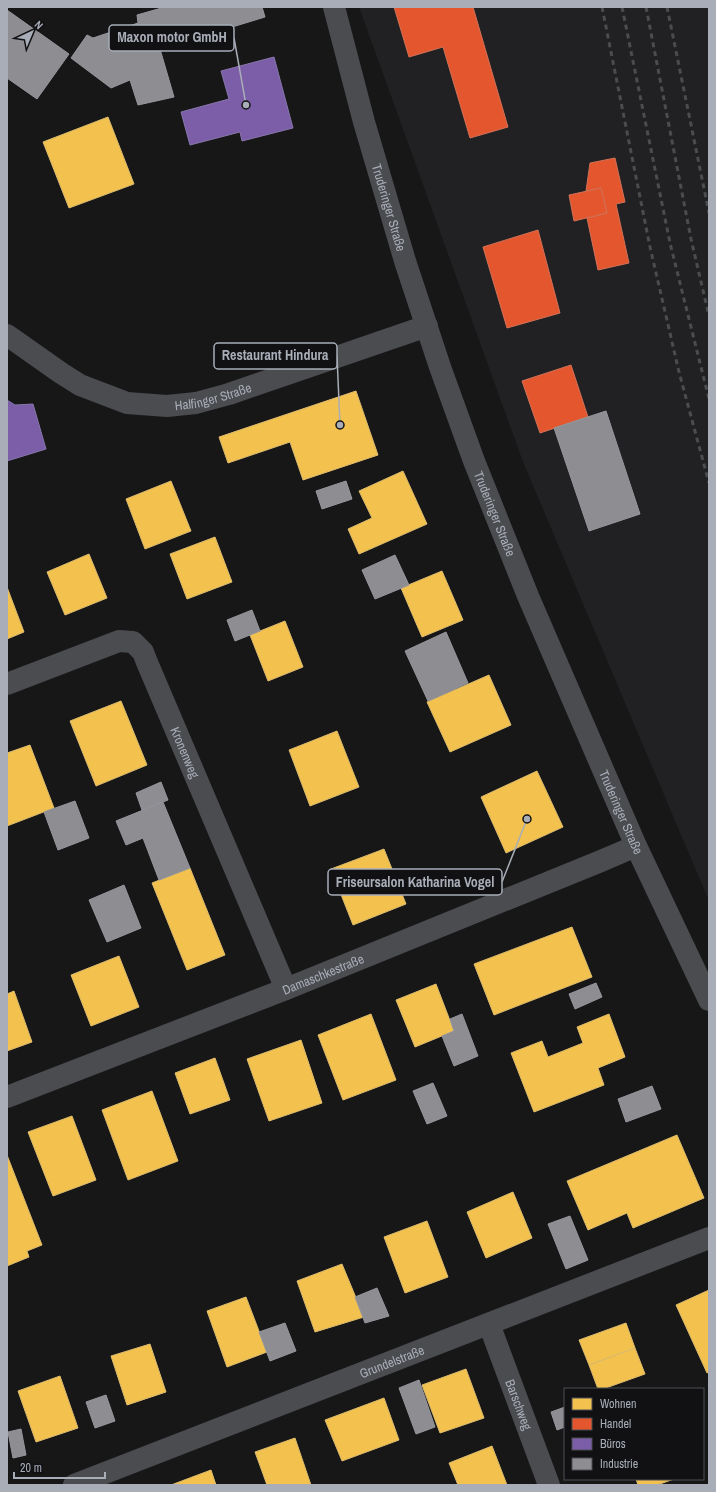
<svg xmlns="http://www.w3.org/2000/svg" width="716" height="1492" viewBox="0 0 716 1492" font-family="'Archivo Narrow',sans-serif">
<rect width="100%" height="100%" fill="#171717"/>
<path fill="#212123" d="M359,7h350v894l-186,-439z"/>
<g fill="#f2c14e" stroke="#dcbb6e">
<path d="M108,117l26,67 -65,24 -26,-66z"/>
<path d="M356,391l22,64 -75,25 -13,-38 -62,21 -9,-26z"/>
<path d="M403,471l24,53 -68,30 -11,-25 24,-11 -13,-27z"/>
<path d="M171,481l20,50 -46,18 -19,-50z"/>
<path d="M215,537l17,45 -45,17 -17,-45z"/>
<path d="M89,554l18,44 -42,17 -18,-43z"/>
<path d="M442,571l21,49 -41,17 -21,-49z"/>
<path d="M7,587l17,45 -17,7z"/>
<path d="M285,621l18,46 -35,14 -18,-46z"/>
<path d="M489,675l22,50 -61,27 -23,-50z"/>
<path d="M121,701l26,64 -51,21 -26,-65z"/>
<path d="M337,731l22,56 -49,19 -21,-56z"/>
<path d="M30,745l24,63 -47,18v-73z"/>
<path d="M537,771l26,56 -57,26 -25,-56z"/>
<path d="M384,849l22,55 -53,21 -22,-56z"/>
<path d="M190,868l35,87 -38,15 -35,-87z"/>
<path d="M572,927l20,50 -98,38 -20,-51z"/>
<path d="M119,956l20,51 -48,19 -20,-51z"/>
<path d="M436,984l18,47 -39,16 -19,-47z"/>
<path d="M14,991l18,51 -25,9v-57z"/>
<path d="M371,1014l25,66 -53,20 -25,-65z"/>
<path d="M609,1014l16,43 -27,11 6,17 -70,27 -23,-59 31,-12 6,16 35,-14 -6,-16z"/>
<path d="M301,1040l21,63 -53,18 -22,-62z"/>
<path d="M215,1058l15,42 -40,14 -15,-41z"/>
<path d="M152,1091l26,70 -50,19 -26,-70z"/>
<path d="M72,1116l24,64 -43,16 -25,-64z"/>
<path d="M677,1135l27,63 -71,30 -6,-15 -39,17 -21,-49z"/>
<path d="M7,1155l35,90 -15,6 2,6 -22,9z"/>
<path d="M513,1192l19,46 -46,20 -19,-46z"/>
<path d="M427,1221l21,56 -43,16 -21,-56z"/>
<path d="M342,1264l22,53 -49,15 -18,-51z"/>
<path d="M709,1290v82l-2,1 -31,-68z"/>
<path d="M246,1297l21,55 -40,15 -20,-56z"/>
<path d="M626,1323l9,25 -46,17 -10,-25z"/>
<path d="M150,1344l16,48 -39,13 -16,-49z"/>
<path d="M635,1348l10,26 -42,15h-5l-9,-24z"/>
<path d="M466,1369l18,49 -44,15 -18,-48z"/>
<path d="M60,1376l18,52 -42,14 -18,-51z"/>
<path d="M384,1398l15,42 -57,21 -17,-41z"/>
<path d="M295,1438l16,47h-44l-12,-33z"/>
<path d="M492,1446l15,39h-49l-9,-22z"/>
<path d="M211,1470l5,15h-45z"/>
<path d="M636,1479h38l-17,6h-19z"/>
</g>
<g fill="#e4572e" stroke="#d27157">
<path d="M394,7h79l35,120 -38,11 -27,-91 -34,10z"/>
<path d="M615,158l10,44 -9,2 13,59 -31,7 -11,-52 20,-5 -6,-25 -15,3 4,-28z"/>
<path d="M601,188l6,25 -33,8 -5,-26z"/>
<path d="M538,230l22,83 -53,15 -24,-81z"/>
<path d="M571,365l17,52 -48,16 -18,-52z"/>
</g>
<g fill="#7b5ea7" stroke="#8876ac">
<path d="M274,57l19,71 -51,13 -2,-9 -50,13 -9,-33 48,-13 -8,-28z"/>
<path d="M7,400l8,5 18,-1 13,45 -39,12z"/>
</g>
<g fill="#8d8d92" stroke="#95979d">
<path d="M165,7h97l3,10 -105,32 14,48 -36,8 -8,-25 -19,8 -40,-30 16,-23 6,3 45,-15 -1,-8z"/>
<path d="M7,10l62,44 -32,45 -30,-21z"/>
<path d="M606,411l34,103 -51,17 -35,-103z"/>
<path d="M346,481l6,18 -30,10 -6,-18z"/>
<path d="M395,555l14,30 -34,14 -13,-29z"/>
<path d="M252,610l8,21 -25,10 -8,-21z"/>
<path d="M446,632l22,51 -40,18 -23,-50z"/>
<path d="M161,782l7,18 -26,10 -6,-17z"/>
<path d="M75,801l14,37 -31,12 -14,-38z"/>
<path d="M163,802l27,66 -31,12 -16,-42 -17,7 -10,-24z"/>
<path d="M124,885l17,43 -34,14 -18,-42z"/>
<path d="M596,983l6,14 -27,12 -6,-15z"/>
<path d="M462,1014l16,42 -24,10 -12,-30 12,-5 -4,-12z"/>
<path d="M433,1083l14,33 -20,8 -14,-33z"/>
<path d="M652,1086l9,23 -35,13 -8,-23z"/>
<path d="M570,1216l18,44 -22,9 -18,-45z"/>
<path d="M377,1288l12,28 -24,7 -10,-26z"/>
<path d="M285,1323l11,28 -26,10 -11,-29z"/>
<path d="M419,1380l16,47 -19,7 -17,-46z"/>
<path d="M106,1395l9,26 -20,7 -9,-26z"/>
<path d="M565,1407v20l-8,3 -6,-18z"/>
<path d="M21,1429l5,26 -13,3 -5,-26z"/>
</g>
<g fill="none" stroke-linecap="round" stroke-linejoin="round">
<g stroke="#4b4c50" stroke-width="22">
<path id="s1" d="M334,7l30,115 41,139 35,106 34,94 54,135 108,250 73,154"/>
<path id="s2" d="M7,335l54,38 19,12 47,18 40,3 29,-3 33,-9 198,-68"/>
<path id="s3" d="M7,684l112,-43 14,1 10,10 3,8 140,329"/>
<path id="s4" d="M7,1097l279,-108 315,-128 35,-15"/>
<path id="s5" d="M489,1324l60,161"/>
<path id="s6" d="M74,1485l635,-247"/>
</g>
<g stroke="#4b4c4f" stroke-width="3" stroke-dasharray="5 4" stroke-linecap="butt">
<path d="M602,7l48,240 29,125 30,111"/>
<path d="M622,7l48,236 39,156"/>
<path d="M646,7l45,232 18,77"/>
<path d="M667,7l42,206"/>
</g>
</g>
<g text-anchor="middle" stroke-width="4" stroke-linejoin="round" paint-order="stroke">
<g font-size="13" fill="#a8adb8" stroke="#111113">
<text dy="5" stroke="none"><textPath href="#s1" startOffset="208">Truderinger Straße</textPath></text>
<text dy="5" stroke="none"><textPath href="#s2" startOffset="226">Halfinger Straße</textPath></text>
<text dy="5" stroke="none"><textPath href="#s1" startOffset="532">Truderinger Straße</textPath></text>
<text dy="5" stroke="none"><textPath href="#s3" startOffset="257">Kronenweg</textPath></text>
<text dy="5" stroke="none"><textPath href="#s1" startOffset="856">Truderinger Straße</textPath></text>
<text dy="5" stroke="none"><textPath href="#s4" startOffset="339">Damaschkestraße</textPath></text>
<text dy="5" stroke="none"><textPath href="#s6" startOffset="341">Grundelstraße</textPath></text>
<text dy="5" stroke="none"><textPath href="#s5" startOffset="86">Barschweg</textPath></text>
</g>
</g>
<path fill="none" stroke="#a8adb8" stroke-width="1.5" d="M246 105L234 38M340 425L337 356M527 819L502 882"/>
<g fill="#a8adb8" stroke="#111113" stroke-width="1.5">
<circle cx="246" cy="105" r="4"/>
<circle cx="340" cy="425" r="4"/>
<circle cx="527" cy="819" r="4"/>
</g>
<g fill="#111113" stroke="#a8adb8" stroke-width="1.5">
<rect x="109" y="25" width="125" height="26" rx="4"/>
<rect x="214" y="343" width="123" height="26" rx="4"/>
<rect x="328" y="869" width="174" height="26" rx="4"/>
</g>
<g font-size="14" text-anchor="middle" font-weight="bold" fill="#a8adb8">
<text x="172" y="42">Maxon motor GmbH</text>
<text x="275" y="360">Restaurant Hindura</text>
<text x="415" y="887">Friseursalon Katharina Vogel</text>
</g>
<rect width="716" height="1492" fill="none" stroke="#a8adb8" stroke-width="16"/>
<rect x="564" y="1388" width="140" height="92" fill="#111113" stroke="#4d4f55"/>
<rect x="572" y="1398" width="20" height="12" fill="#f2c14e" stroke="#4d4f55"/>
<text x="600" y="1408" font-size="12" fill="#a8adb8">Wohnen</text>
<rect x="572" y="1418" width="20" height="12" fill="#e4572e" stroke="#4d4f55"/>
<text x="600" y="1428" font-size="12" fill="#a8adb8">Handel</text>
<rect x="572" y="1438" width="20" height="12" fill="#7b5ea7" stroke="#4d4f55"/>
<text x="600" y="1448" font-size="12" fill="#a8adb8">Büros</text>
<rect x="572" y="1458" width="20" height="12" fill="#8d8d92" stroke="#4d4f55"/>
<text x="600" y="1468" font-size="12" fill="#a8adb8">Industrie</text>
<g transform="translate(32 32) rotate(44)" stroke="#111113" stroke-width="3" paint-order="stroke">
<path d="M0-3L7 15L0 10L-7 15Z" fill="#a8adb8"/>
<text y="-6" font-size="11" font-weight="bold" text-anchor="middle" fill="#a8adb8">N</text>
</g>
<path d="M14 1472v6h91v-6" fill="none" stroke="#a8adb8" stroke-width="2"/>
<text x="20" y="1472" font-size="12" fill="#a8adb8" stroke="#111113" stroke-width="3" paint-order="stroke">20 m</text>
</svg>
